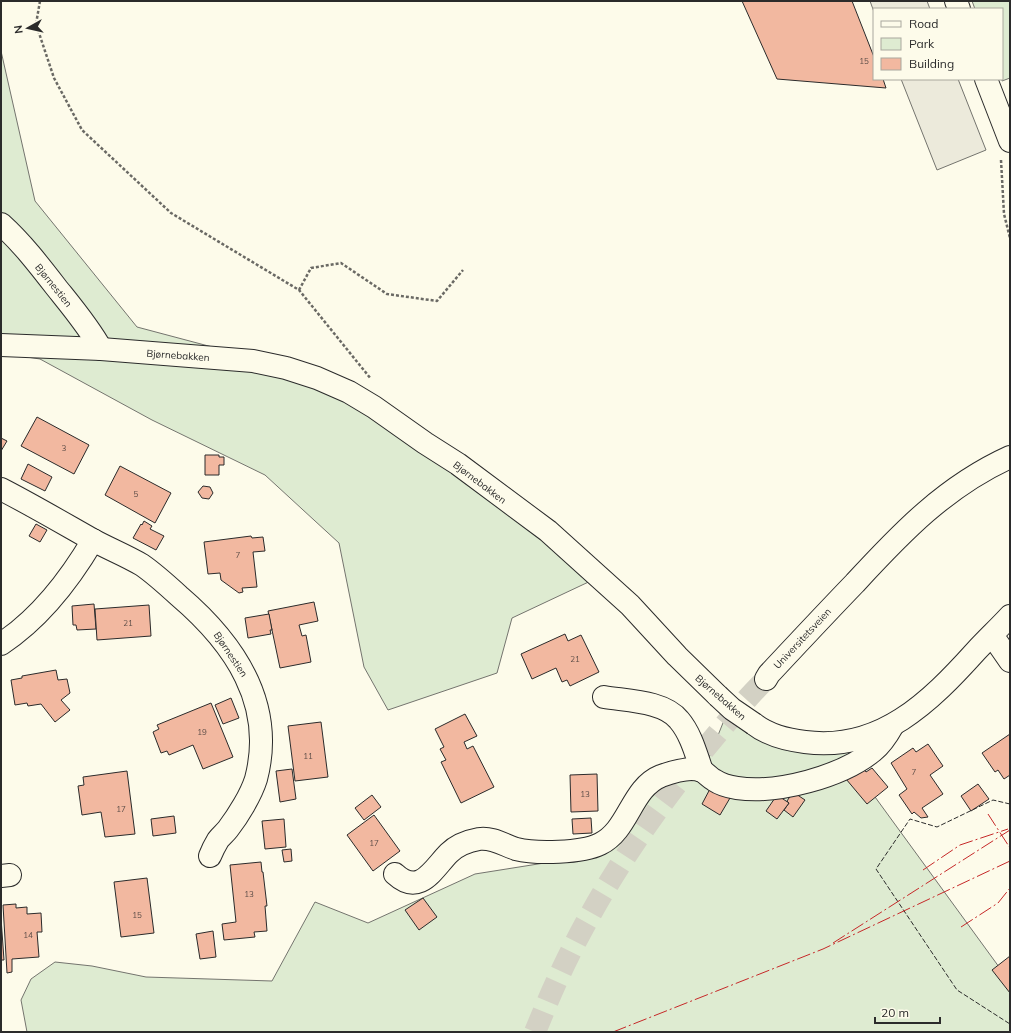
<svg xmlns="http://www.w3.org/2000/svg" width="1011" height="1033" viewBox="0 0 1011 1033" font-family="Mulish,sans-serif">
<rect width="100%" height="100%" fill="#fdfbea"/>
<g fill="#deebd1" stroke="#74746e">
<path d="M972,1h38v77l-8,3v-72h-27z"/>
<path d="M1,51l34,150 102,126 79,21 76,24 93,48 212,158 -85,40 -15,55 -109,37 -24,-43 -25,-124 -74,-68 -113,-55 -112,-61 -39,-6z"/>
<path d="M727,713l28,9 72,18 26,-1 6,36 151,207v50h-983l-6,-32 10,-21 24,-17 37,4 54,11 126,4 43,-79 53,21 107,-49 126,-20 53,-61 52,-28z"/>
</g>
<g fill="#eceadb" stroke="#74746e">
<path d="M870,1h57l3,8h-56v3z"/>
<path d="M901,79h57l28,71 -49,20z"/>
</g>
<g fill="#f2b8a0" stroke="#2b2b2b">
<path d="M742,1h110l22,56v22h9l3,9 -109,-9z"/>
<path d="M37,417l52,28 -15,29 -53,-28z"/>
<path d="M1,438l6,3 -6,10z"/>
<path d="M205,455h14v2h5v8h-5v10h-14z"/>
<path d="M28,464l24,13 -7,14 -24,-12z"/>
<path d="M120,466l51,27 -16,30 -50,-28z"/>
<path d="M203,486l7,1 3,6 -4,6 -7,-1 -4,-6z"/>
<path d="M144,521l8,5 -2,3 14,7 -8,14 -23,-12 8,-14 1,1z"/>
<path d="M36,524l11,6 -7,12 -11,-6z"/>
<path d="M251,536l1,2 11,-1 2,14 -12,1 4,35 -15,1 1,4 -4,1 -18,-13 -1,-7 -12,1 -4,-32z"/>
<path d="M314,602l4,19 -19,4 3,11 4,-1 5,27 -31,6 -12,-57z"/>
<path d="M94,604l2,25 -19,1 -1,-5h-3l-1,-19z"/>
<path d="M149,605l2,31 -54,4 -2,-31z"/>
<path d="M269,614l3,16h-2l1,4 -23,4 -3,-20z"/>
<path d="M565,634l3,7 13,-6 18,37 -29,14 -3,-6 -5,2 -6,-14 -24,11 -11,-25z"/>
<path d="M56,670l2,10 9,-1 3,14 -9,7 9,10 -15,12 -14,-18 -13,2 -1,-3 -12,2 -4,-25 11,-2v-2z"/>
<path d="M231,698l8,20 -16,6 -8,-19z"/>
<path d="M211,703l22,54 -30,12 -10,-24 -24,10 -2,-4 -6,2 -8,-21 6,-3 -2,-4z"/>
<path d="M465,714l12,22 -13,6 3,7 6,-3 21,41 -33,16 -20,-41 5,-2 -6,-11 4,-2 -9,-18z"/>
<path d="M321,722l7,55 -33,4 -7,-55z"/>
<path d="M1010,734v41l-6,4 -6,-9 -3,2 -13,-19z"/>
<path d="M928,744l15,22 -13,9 13,19 -21,14 6,9 -7,1 -7,-6 -2,2 -13,-19 8,-6 -16,-26 22,-15 3,4z"/>
<path d="M862,766l4,6 6,-4 16,19 -21,17 -21,-25z"/>
<path d="M292,769l4,30 -16,3 -4,-31z"/>
<path d="M127,771l8,63 -30,3 -4,-25 -19,3 -4,-29 6,-1 -1,-8z"/>
<path d="M597,774l1,37 -27,1 -1,-37z"/>
<path d="M978,784l11,15 -18,12 -10,-15z"/>
<path d="M711,787l19,11 -10,17 -18,-11z"/>
<path d="M793,792l12,8 -12,17 -9,-7 5,-7 -2,-2z"/>
<path d="M372,795l9,12 -17,13 -9,-12z"/>
<path d="M777,795l12,8 -12,16 -11,-8z"/>
<path d="M374,815l26,36 -27,20 -26,-36z"/>
<path d="M174,816l2,17 -23,3 -2,-17z"/>
<path d="M591,818l1,15 -19,1 -1,-15z"/>
<path d="M284,819l2,28 -21,2 -3,-28z"/>
<path d="M291,849l1,12 -8,1 -2,-12z"/>
<path d="M261,862l1,10h1l4,34h-2l2,25 -13,1 1,5 -31,3 -2,-16 14,-2 -6,-57z"/>
<path d="M147,878l7,55 -33,4 -7,-55z"/>
<path d="M423,898l14,19 -18,13 -14,-20z"/>
<path d="M16,904v4l11,-1v7l14,-1 1,19h-5l2,25 -27,2v13l-5,1 -4,-68z"/>
<path d="M1,918l3,42h-3z"/>
<path d="M213,931l3,26 -16,2 -4,-25z"/>
<path d="M1010,956v37l-18,-23z"/>
</g>
<g fill="none" stroke-linecap="round" stroke-linejoin="round">
<path stroke="#d3d1c4" stroke-width="22" stroke-dasharray="22 11" stroke-linecap="butt" d="M535,1032c8,-19 15,-37 24,-56 37,-80 87,-155 143,-224 21,-25 41,-50 64,-73"/>
<g stroke="#2b2b2b" stroke-width="24">
<g id="minor">
<path d="M956,1l3,8"/>
<path d="M986,79l24,62"/>
<path d="M1,224c21,19 38,41 55,63 16,20 33,40 45,62"/>
<path d="M1,345l100,4 152,12 33,7 31,10 32,14 25,15 51,36 33,21 90,67 82,74 47,51 41,40"/>
<path d="M1,489c31,16 60,33 90,50 16,9 34,16 51,26 13,9 25,20 37,31 55,47 97,107 77,183 -5,16 -18,37 -28,50 -3,4 -7,7 -10,11 -3,5 -6,11 -8,16"/>
<path d="M992,635l18,26"/>
<path d="M1,644c38,-25 69,-65 92,-104"/>
<path d="M604,697c23,4 60,4 75,23 12,14 17,34 23,51"/>
<path d="M754,724c14,11 34,16 51,18 75,10 125,-40 171,-91 11,-12 23,-23 34,-35"/>
<path d="M395,874c25,23 38,-5 54,-21 8,-8 19,-12 30,-14 13,-2 25,6 37,10 20,5 66,4 84,-5 29,-14 31,-56 61,-68 11,-4 30,-10 41,-5 4,2 8,7 12,9 6,4 16,7 23,8 40,6 104,-11 136,-37 9,-7 15,-17 20,-26"/>
<path d="M1,876l9,-1"/>
</g>
</g>
<g stroke="#2b2b2b" stroke-width="24">
<path id="major" d="M766,679l3,-5c29,-31 57,-61 86,-91 47,-51 91,-97 155,-126"/>
</g>
<g stroke="#6a6964" stroke-width="2.5" stroke-dasharray="3 2" stroke-linecap="butt">
<path d="M40,1l-4,23 18,54 28,52 89,83 128,77 72,89"/>
<path d="M1001,160l3,54 6,24"/>
<path d="M299,290l12,-22 30,-5 46,31 50,7 26,-31"/>
</g>
<use href="#minor" stroke="#fdfbea" stroke-width="22"/>
<use href="#major" stroke="#fdfbea" stroke-width="22"/>
<g stroke="#2b2b2b" stroke-width="24" stroke-linecap="butt">
<path id="minor-bridge" d="M718,696l14,13 22,15"/>
</g>
<use href="#minor-bridge" stroke="#fdfbea" stroke-width="22"/>
<path stroke="#2b2b2b" stroke-width="1" stroke-dasharray="5 2" stroke-linecap="butt" d="M1010,804l-17,-4 -56,27 -27,-8 -34,50 81,121 53,34"/>
<g stroke="#c62828" stroke-width="1" stroke-dasharray="14 3 2 3" stroke-linecap="butt">
<path d="M988,814l22,34"/>
<path d="M923,870l37,-25 48,-16"/>
<path d="M961,927l37,-24 12,-15"/>
<path d="M833,943l177,-113"/>
<path d="M613,1032l210,-83 187,-88"/>
</g>
</g>
<g text-anchor="middle" stroke-width="3" stroke-linejoin="round" paint-order="stroke">
<g font-size="8" fill="#5d4e48">
<text x="864" y="64">15</text>
<text x="64" y="451">3</text>
<text x="136" y="497">5</text>
<text x="238" y="558">7</text>
<text x="128" y="626">21</text>
<text x="575" y="662">21</text>
<text x="202" y="735">19</text>
<text x="308" y="759">11</text>
<text x="914" y="775">7</text>
<text x="585" y="797">13</text>
<text x="121" y="812">17</text>
<text x="374" y="846">17</text>
<text x="249" y="897">13</text>
<text x="137" y="918">15</text>
<text x="28" y="938">14</text>
</g>
<g font-size="10" fill="#2b2b2b" stroke="#fdfbea">
<text transform="translate(54 285) rotate(51)" y="4">Bjørnestien</text>
<text transform="translate(178 355) rotate(4)" y="4">Bjørnebakken</text>
<text transform="translate(480 482) rotate(37)" y="4">Bjørnebakken</text>
<text transform="translate(802 638) rotate(-47)" y="4">Universitetsveien</text>
<text transform="translate(231 654) rotate(56)" y="4">Bjørnestien</text>
<text transform="translate(721 697) rotate(41)" y="4">Bjørnebakken</text>
</g>
</g>
<rect width="1011" height="1033" fill="none" stroke="#2b2b2b" stroke-width="4"/>
<rect x="873" y="8" width="130" height="72" fill="#fdfbea" stroke="#a9a89e"/>
<rect x="881" y="21" width="20" height="6" fill="#fdfbea" stroke="#a9a89e"/>
<text x="909" y="28" font-size="12" fill="#2b2b2b">Road</text>
<rect x="881" y="38" width="20" height="12" fill="#deebd1" stroke="#a9a89e"/>
<text x="909" y="48" font-size="12" fill="#2b2b2b">Park</text>
<rect x="881" y="58" width="20" height="12" fill="#f2b8a0" stroke="#a9a89e"/>
<text x="909" y="68" font-size="12" fill="#2b2b2b">Building</text>
<g transform="translate(28 28) rotate(262)" stroke="#fdfbea" stroke-width="3" paint-order="stroke">
<path d="M0-3L7 15L0 10L-7 15Z" fill="#2b2b2b"/>
<text y="-6" font-size="11" font-weight="bold" text-anchor="middle" fill="#2b2b2b">N</text>
</g>
<path d="M875 1017v6h65v-6" fill="none" stroke="#2b2b2b" stroke-width="2"/>
<text x="881" y="1017" font-size="12" fill="#2b2b2b" stroke="#fdfbea" stroke-width="3" paint-order="stroke">20 m</text>
</svg>
